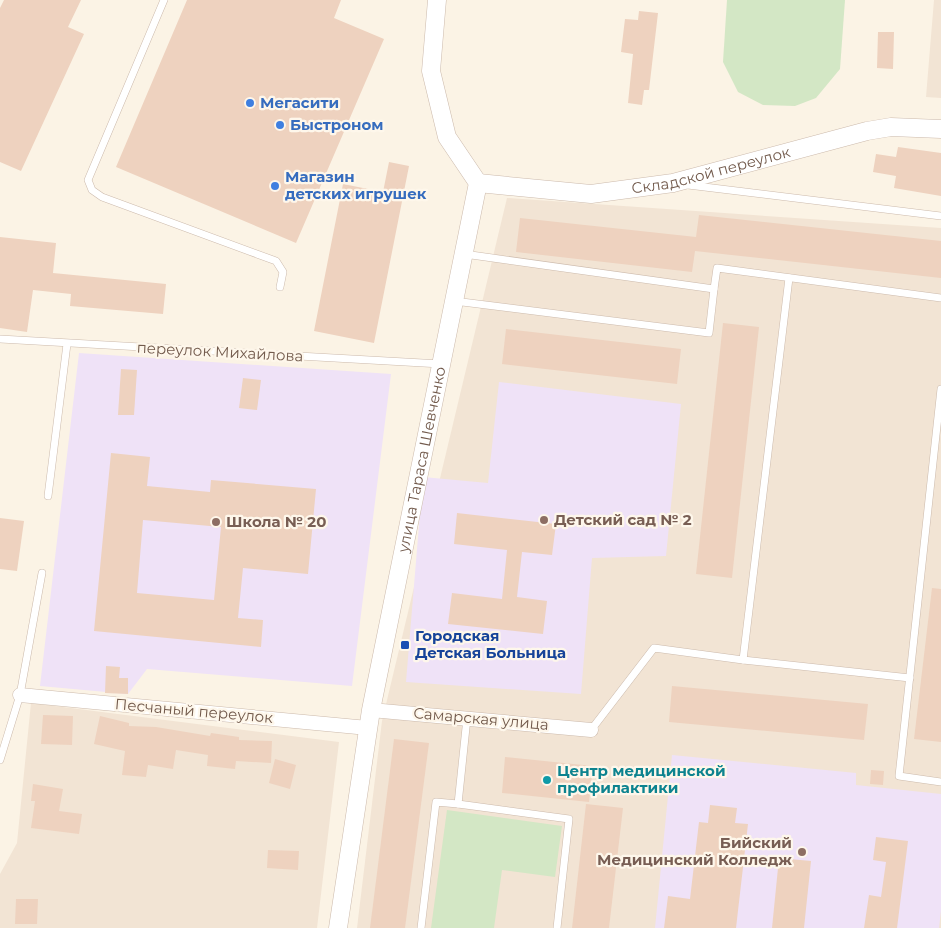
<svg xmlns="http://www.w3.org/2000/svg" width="941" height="928" viewBox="0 0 941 928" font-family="Montserrat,sans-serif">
<rect width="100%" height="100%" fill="#fbf3e5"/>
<g fill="#f2e4d4">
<path d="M934,0h7v98l-15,-1z"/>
<path d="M507,198l434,30v700h-584l25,-207z"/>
<path d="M31,703l308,39 -22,186h-317v-54l17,-31z"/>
</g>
<g fill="#efe2f7">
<path d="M79,353l312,21 -39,312 -205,-17 -19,25 -88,-8z"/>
<path d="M499,382l182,22 -15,152 -74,2 -11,136 -175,-12 17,-205 65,6z"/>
<path d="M672,755l184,18v12l85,9v117l-2,17h-284z"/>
</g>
<g fill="#d3e7c5">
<path d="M727,0h118l-5,69 -24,29 -21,8 -32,-1 -25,-13 -15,-30z"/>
<path d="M447,810l115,16 -7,51 -53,-7 -8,58h-63z"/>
</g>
<g fill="#eed2bf" fill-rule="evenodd">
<path d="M4,0h77l-13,27 16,7 -63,137 -21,-9v-154z"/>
<path d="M187,0h154l-7,18 50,21 -88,204 -180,-76z"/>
<path d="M639,11l19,2 -9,77h-5l-2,15 -14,-2 5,-49 -12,-2 4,-33 13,1z"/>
<path d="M878,32h16l-1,37 -16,-1z"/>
<path d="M898,147l43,6v43l-47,-8 2,-12 -23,-4 3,-18 20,3z"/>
<path d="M389,162l20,4 -35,177 -60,-12 29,-147 40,8z"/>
<path d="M699,215l242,26v37l-246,-27 -3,21 -176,-20 4,-34 176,19z"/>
<path d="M0,237l56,6 -3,30 113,11 -3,30 -93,-8 1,-12 -38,-4 -6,42 -27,-4z"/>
<path d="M723,323l36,4 -27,251 -36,-4z"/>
<path d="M506,329l175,20 -4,35 -175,-20z"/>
<path d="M121,369l16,1 -3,45h-16z"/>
<path d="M243,378l18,2 -4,30 -18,-2z"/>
<path d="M111,453l39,4 -3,29 63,6 1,-12 105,9 -8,85 -65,-6 -5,50 25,2 -2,27 -167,-16zM143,520l78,7 -7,73 -77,-7z"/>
<path d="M457,513l99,11 -4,31 -30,-3 -5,45 30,4 -4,33 -95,-10 4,-31 50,6 5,-49 -53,-6z"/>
<path d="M0,518l24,3 -7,50 -17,-2z"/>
<path d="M932,588l9,1v153l-27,-3z"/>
<path d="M106,666l14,1 -1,11h9v16l-23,-1z"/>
<path d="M672,686l196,18 -4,36 -195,-18z"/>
<path d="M43,715l30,1 -1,29 -31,-1z"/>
<path d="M100,716l29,7v3l27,1 54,9 1,-3 28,4v3l33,1 -1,22 -35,-2 -1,8 -28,-3 1,-11 -32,-5 -3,19 -25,-4 -2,12 -24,-2 3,-24 -31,-7z"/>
<path d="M394,739l35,4 -24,185h-35z"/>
<path d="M505,757l88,9 -4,36 -87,-9z"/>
<path d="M275,759l21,6 -6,24 -21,-6z"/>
<path d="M871,770l13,1 -1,14 -13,-1z"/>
<path d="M33,784l30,5 -4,22 23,3 -3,20 -48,-6 4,-27h-4z"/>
<path d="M586,804l37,4 -14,120h-37z"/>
<path d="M710,805l27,3 -2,15 13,1 -12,104h-72l4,-32 22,3 9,-77 9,1z"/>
<path d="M876,837l32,4 -11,87h-33l5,-33 12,2 5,-35 -13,-2z"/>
<path d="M268,850l31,1 -1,19 -31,-2z"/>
<path d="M779,858l32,3 -7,67h-32z"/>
<path d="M16,899h22l-1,25h-22z"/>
</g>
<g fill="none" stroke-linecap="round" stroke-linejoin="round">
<g stroke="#ccbaac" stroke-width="8">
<g id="service">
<path d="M164,0l-76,180 4,10 10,7 174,64 7,11 -3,15"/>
<path d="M688,185l253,31"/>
<path d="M464,254l250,35 3,-21 224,30"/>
<path d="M789,278l-46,382 167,18"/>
<path d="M454,301l255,32 5,-44"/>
<path d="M0,339l441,25"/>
<path d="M941,389l-42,387 42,6"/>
<path d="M48,496l19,-152"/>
<path d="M591,730l63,-82 89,12"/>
<path d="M0,760l20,-65 22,-122"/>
<path d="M458,804l111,15 -12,109"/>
<path d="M421,928l15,-126 22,2 9,-86"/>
</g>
</g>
<g stroke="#ccbaac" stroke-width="15">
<g id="minor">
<path d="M20,695l348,33"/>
<path d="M371,710l220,20"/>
</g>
</g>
<g stroke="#ccbaac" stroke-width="19">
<g id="tertiary">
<path id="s1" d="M478,183l113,11 82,-11 194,-52 24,-4 50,2"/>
<path id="s2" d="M338,928l33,-218 107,-527 -31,-46 -16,-66 6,-71"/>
</g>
</g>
<use href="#service" stroke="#fff" stroke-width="7"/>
<use href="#minor" stroke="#fff" stroke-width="14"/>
<use href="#tertiary" stroke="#fff" stroke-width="18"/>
</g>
<g fill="#3f7fe0" stroke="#fef7eb" stroke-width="2">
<circle cx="250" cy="103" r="5"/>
<circle cx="280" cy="125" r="5"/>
<circle cx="275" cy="186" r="5"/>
</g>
<g fill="#8d6e63" stroke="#fef7eb" stroke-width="2">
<circle cx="544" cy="520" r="5"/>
<circle cx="216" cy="522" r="5"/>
<circle cx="802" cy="852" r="5"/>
</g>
<rect fill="#1a4fb4" stroke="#fef7eb" stroke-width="2" x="400" y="640" width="10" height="10" rx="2.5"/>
<circle fill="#0f9aa8" stroke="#fef7eb" stroke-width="2" cx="547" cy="780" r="5"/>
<g text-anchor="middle" stroke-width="4.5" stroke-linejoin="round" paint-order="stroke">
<g font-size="15" font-weight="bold" fill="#366cbe" stroke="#fef7eb" text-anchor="start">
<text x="260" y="108">Мегасити</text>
<text x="290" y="130">Быстроном</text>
<text x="285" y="182">Магазин<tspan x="285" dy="17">детских игрушек</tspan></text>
</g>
<g font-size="15" fill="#725a4c" stroke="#fef7eb">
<text dy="5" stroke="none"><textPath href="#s1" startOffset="236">Складской переулок</textPath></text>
<text transform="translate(220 352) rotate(3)" y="5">переулок Михайлова</text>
<text dy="5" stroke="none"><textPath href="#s2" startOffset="476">улица Тараса Шевченко</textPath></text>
<text transform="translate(194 711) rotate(5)" y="5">Песчаный переулок</text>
<text transform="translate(481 719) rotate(5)" y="5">Самарская улица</text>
</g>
<g font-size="15" font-weight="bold" fill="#785e54" stroke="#fef7eb" text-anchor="start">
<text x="554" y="525">Детский сад № 2</text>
<text x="226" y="527">Школа № 20</text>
<text x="792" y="848" text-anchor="end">Бийский<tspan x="792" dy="17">Медицинский Колледж</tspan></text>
</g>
<g font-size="15" font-weight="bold" fill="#164399" stroke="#fef7eb" text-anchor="start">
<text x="415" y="641">Городская<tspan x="415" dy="17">Детская Больница</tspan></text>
</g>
<g font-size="15" font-weight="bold" fill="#0d838f" stroke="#fef7eb" text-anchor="start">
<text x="557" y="776">Центр медицинской<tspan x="557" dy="17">профилактики</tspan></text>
</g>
</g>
</svg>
